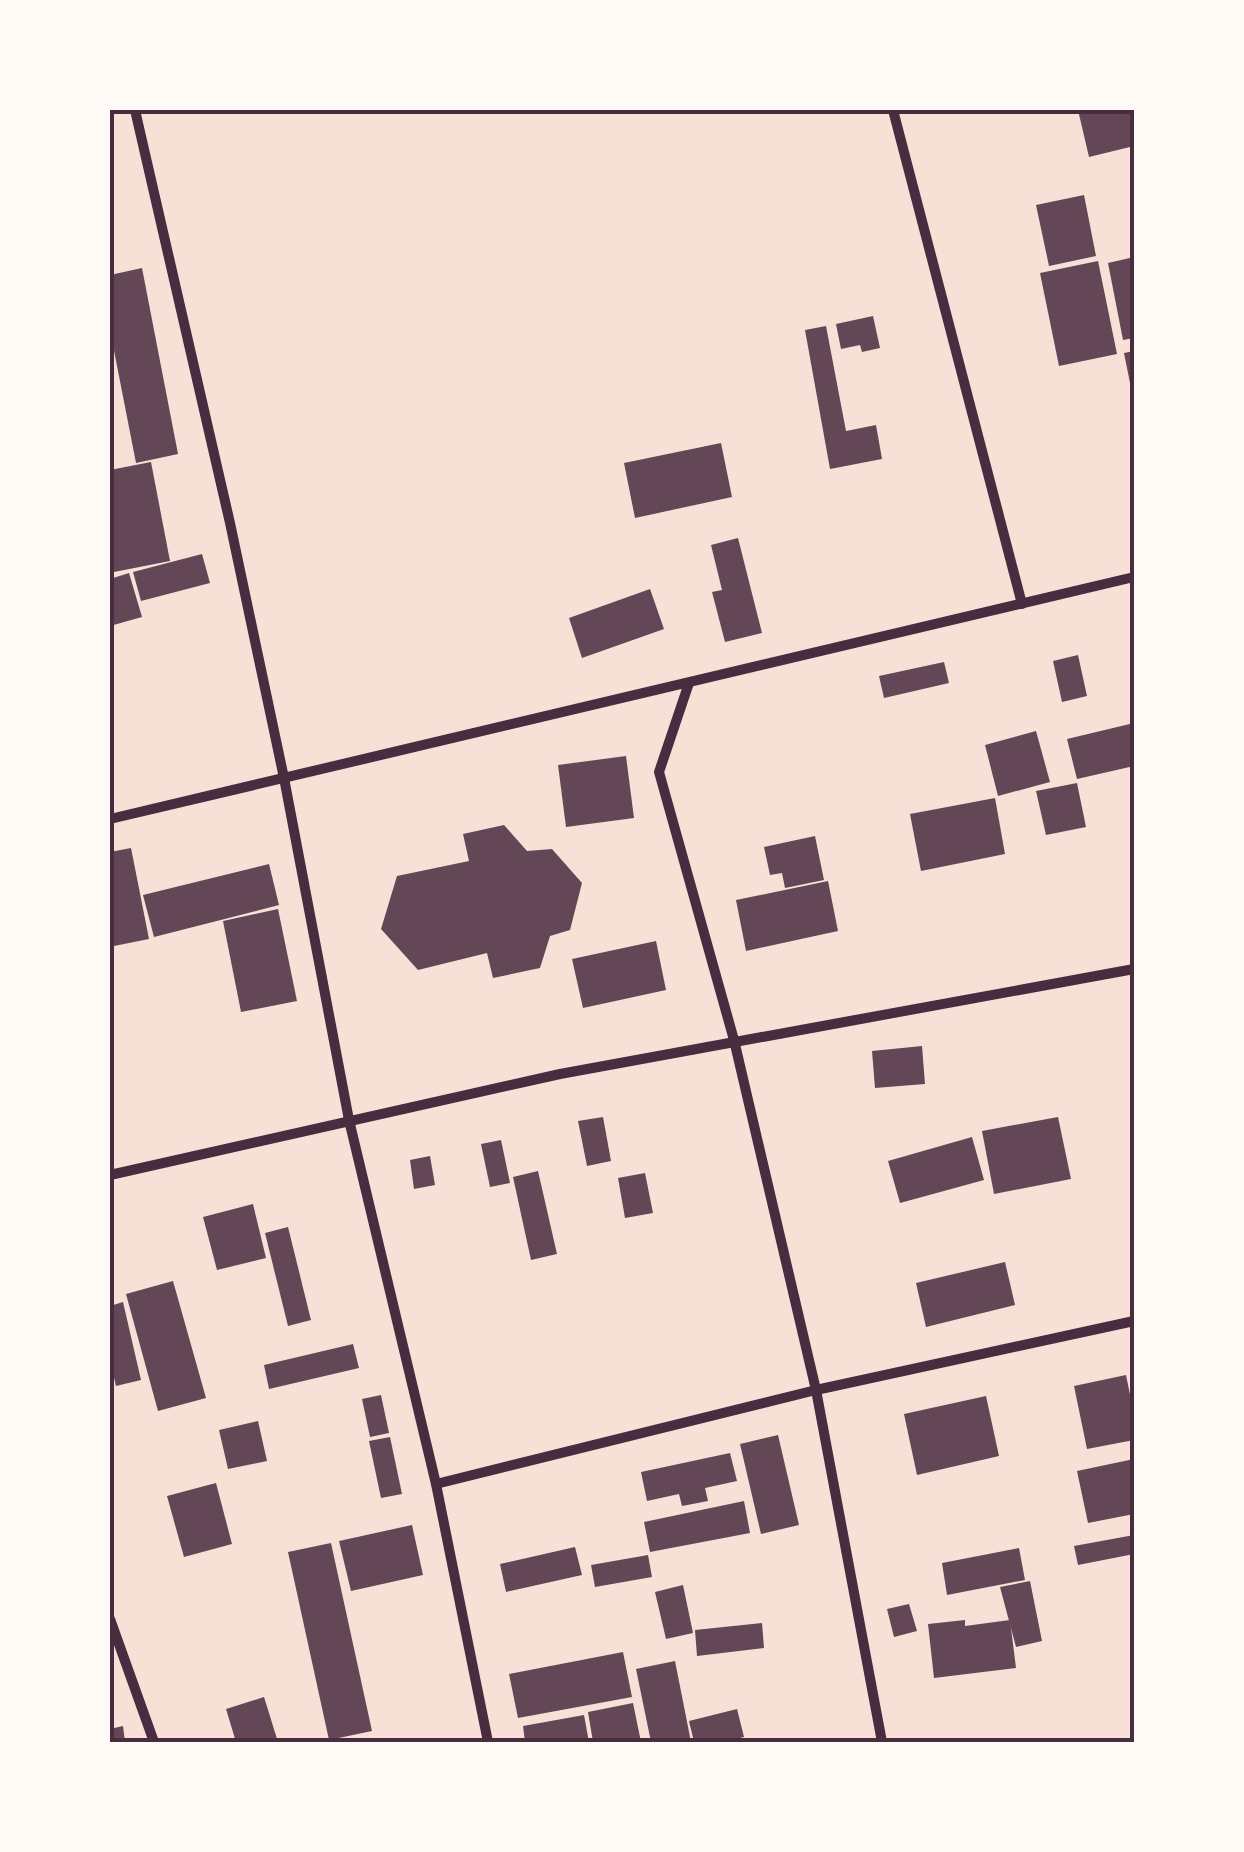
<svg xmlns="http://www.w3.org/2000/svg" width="1244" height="1852" viewBox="0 0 1244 1852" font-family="'Exo 2',sans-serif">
<rect width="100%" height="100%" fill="#f7e1d7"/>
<g fill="#644757">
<path d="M1078,110h54l2,36 -45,11z"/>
<path d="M1084,195l12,61 -47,10 -13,-61z"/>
<path d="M1134,257v81l-11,2 -15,-77z"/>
<path d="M1098,261l19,93 -58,12 -19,-93z"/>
<path d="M142,268l36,186 -42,9 -26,-133v-55z"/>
<path d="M873,316l7,32 -18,4 -2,-7 -19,4 -5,-25z"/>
<path d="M826,326l20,105 30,-6 6,34 -52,10 -25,-139z"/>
<path d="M1134,351v42h-2l-8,-40z"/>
<path d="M721,443l11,54 -97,21 -11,-55z"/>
<path d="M151,462l19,99 -56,11 -4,-23v-79z"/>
<path d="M738,538l24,95 -37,9 -13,-50 10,-2 -11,-45z"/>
<path d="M202,554l8,29 -69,18 -8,-29z"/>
<path d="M129,573l13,44 -32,9v-47z"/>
<path d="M650,589l14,40 -82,29 -13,-40z"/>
<path d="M1078,655l9,41 -25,6 -9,-41z"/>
<path d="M944,662l5,21 -65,15 -5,-22z"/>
<path d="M1134,723v43l-57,13 -10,-40z"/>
<path d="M1036,731l14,51 -52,14 -13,-51z"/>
<path d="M626,756l8,62 -68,9 -8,-62z"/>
<path d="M1077,783l9,44 -40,8 -10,-44z"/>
<path d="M995,798l10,56 -84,17 -11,-57z"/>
<path d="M504,825l23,26 25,-2 30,34 -12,47 -20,6 -10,32 -47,10 -6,-25 -69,17 -37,-41 16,-53 72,-15 -6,-27z"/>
<path d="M815,836l9,44 -39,8 -3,-15 -12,2 -6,-28z"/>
<path d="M131,848l18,91 -35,7 -4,-22v-72z"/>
<path d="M269,864l10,41 -125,32 -11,-42z"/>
<path d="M828,881l10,50 -92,20 -10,-51z"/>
<path d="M278,909l19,92 -56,11 -18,-91z"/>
<path d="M656,941l10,49 -83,18 -11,-49z"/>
<path d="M922,1046l3,38 -50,4 -3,-37z"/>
<path d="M603,1117l8,44 -24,5 -9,-45z"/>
<path d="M1058,1117l13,62 -77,15 -12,-63z"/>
<path d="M972,1137l12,43 -84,23 -12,-42z"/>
<path d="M501,1140l9,43 -20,4 -9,-43z"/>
<path d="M430,1156l5,29 -21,4 -4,-29z"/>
<path d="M538,1171l19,83 -26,6 -18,-83z"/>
<path d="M645,1173l8,40 -28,5 -7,-40z"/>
<path d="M253,1204l13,54 -49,12 -14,-53z"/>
<path d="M288,1227l23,93 -23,6 -23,-93z"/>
<path d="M1005,1262l10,43 -89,22 -10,-44z"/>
<path d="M173,1281l33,117 -48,13 -32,-117z"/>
<path d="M123,1302l18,78 -25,6 -6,-25v-55z"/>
<path d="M353,1344l6,24 -90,21 -5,-24z"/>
<path d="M1126,1375l8,39v26l-47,9 -13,-63z"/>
<path d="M381,1395l8,38 -19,4 -8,-38z"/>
<path d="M986,1396l13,60 -82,19 -13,-61z"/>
<path d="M258,1421l9,40 -39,8 -9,-39z"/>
<path d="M778,1435l21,90 -38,9 -21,-90z"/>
<path d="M390,1437l12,57 -21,4 -12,-57z"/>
<path d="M730,1453l7,28 -32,7 3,13 -26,5 -3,-12 -32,7 -6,-29z"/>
<path d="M1134,1459v55l-46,9 -11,-52z"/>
<path d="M216,1483l16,61 -48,13 -17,-61z"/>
<path d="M744,1501l6,32 -100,19 -6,-30z"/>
<path d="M412,1525l11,50 -72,16 -12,-50z"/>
<path d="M1134,1535v19l-56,11 -4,-19z"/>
<path d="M331,1543l41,188 -43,9 -41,-188z"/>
<path d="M575,1547l7,28 -76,17 -6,-28z"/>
<path d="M1019,1548l6,32 -78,15 -5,-32z"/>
<path d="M648,1555l4,22 -57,10 -4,-22z"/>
<path d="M1030,1581l12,60 -26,6 -16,-60z"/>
<path d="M683,1585l10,48 -27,6 -11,-47z"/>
<path d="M909,1604l8,27 -23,6 -7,-28z"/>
<path d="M965,1620v6l45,-6 6,48 -82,10 -6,-54z"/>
<path d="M762,1623l2,25 -67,8 -2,-26z"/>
<path d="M623,1652l9,45 -114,21 -9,-44z"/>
<path d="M675,1661l16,81h-40l-15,-73z"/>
<path d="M264,1697l14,45h-42l-10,-33z"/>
<path d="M633,1703l8,39h-48l-5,-30z"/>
<path d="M737,1709l7,28 -21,5h-29l-5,-21z"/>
<path d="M584,1715l5,27h-64l-2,-16z"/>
<path d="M123,1726l2,16h-15v-13z"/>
</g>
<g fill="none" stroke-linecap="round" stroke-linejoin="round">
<g stroke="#4a2c40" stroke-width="10">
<path d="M135,110l95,413 54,255 65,342 87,364 52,258"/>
<path d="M893,110l129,494"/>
<path d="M689,683l-30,89 75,268 82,350 66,352"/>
<path d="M110,819l1024,-242"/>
<path d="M110,1175l450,-101 574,-105"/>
<path d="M436,1484l380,-94 318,-69"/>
<path d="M110,1619l44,123"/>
</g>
</g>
<rect width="1244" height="1852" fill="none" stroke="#fffaf5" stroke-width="225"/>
<rect x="112" y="112" width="1020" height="1628" fill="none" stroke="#4a2c40" stroke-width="4"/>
</svg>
